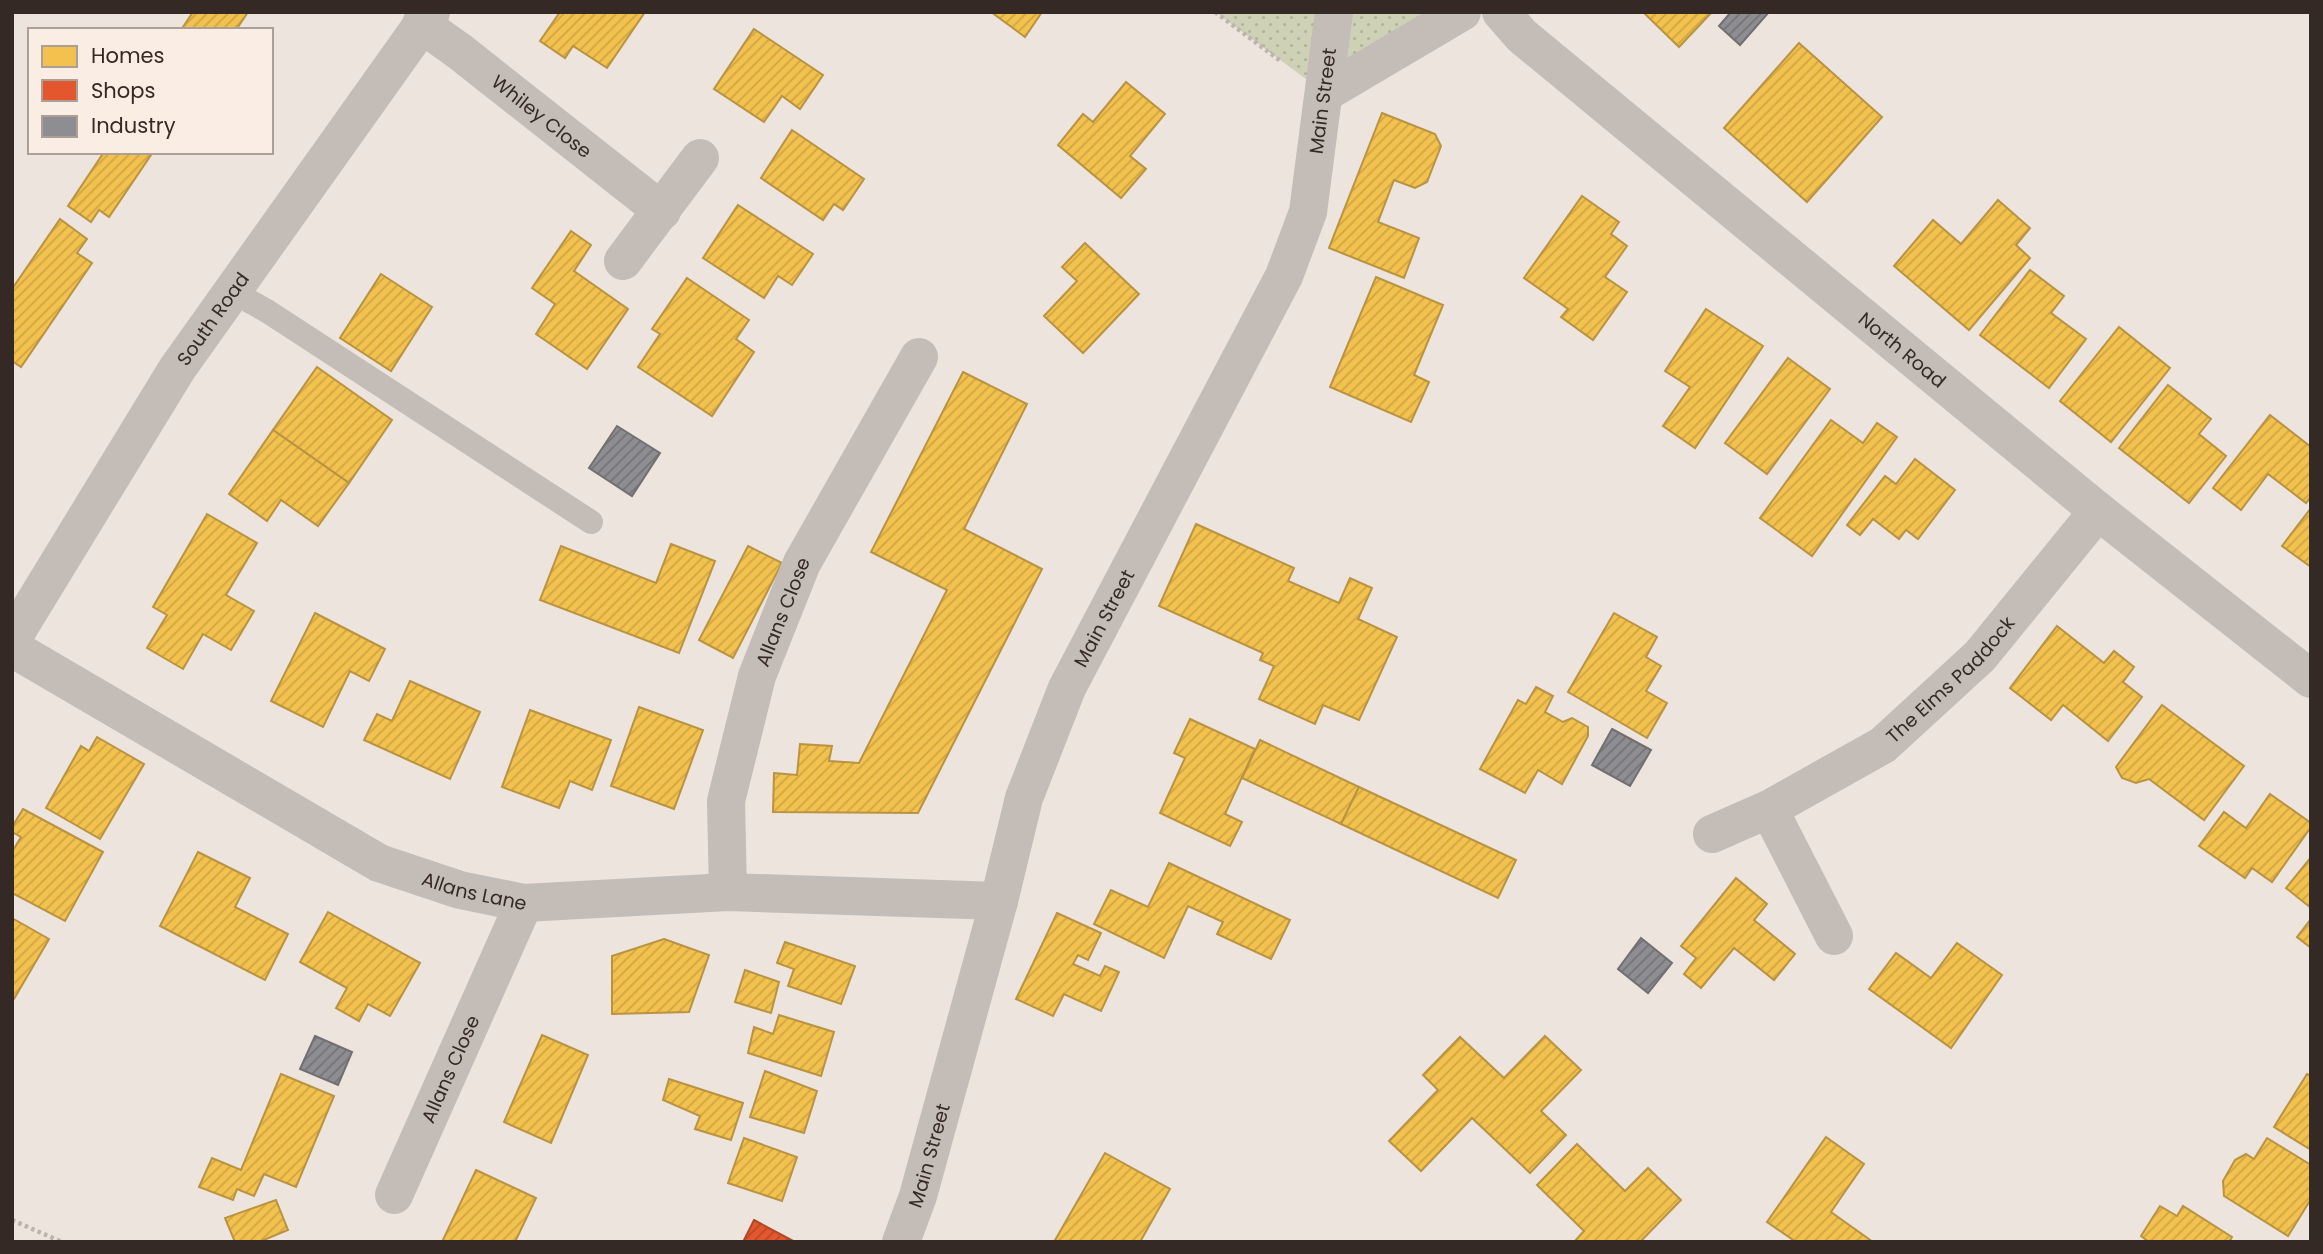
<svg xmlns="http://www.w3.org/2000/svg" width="2323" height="1254" viewBox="0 0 2323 1254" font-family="Poppins,sans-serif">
<defs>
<pattern id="grass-dots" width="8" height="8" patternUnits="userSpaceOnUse" patternTransform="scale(1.75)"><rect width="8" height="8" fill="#cfd1b6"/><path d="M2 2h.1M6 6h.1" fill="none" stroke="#b2b39c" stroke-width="1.8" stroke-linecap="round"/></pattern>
<pattern id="homes-hatch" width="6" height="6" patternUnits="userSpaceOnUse" patternTransform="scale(1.75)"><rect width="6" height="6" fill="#f2c14e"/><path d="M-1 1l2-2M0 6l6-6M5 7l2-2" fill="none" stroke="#d0a644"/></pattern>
<pattern id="shops-hatch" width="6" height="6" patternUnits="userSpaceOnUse" patternTransform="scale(1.75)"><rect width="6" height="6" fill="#e4572e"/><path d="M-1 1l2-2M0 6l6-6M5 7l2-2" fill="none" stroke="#ba4827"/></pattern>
<pattern id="industry-hatch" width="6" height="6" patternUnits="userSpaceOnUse" patternTransform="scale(1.75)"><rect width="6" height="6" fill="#8d8d92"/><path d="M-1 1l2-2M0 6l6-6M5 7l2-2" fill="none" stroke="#747377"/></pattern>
</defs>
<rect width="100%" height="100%" fill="#ece4dd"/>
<path fill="url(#grass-dots)" d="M1215,12h247l-137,81z"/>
<g fill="url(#homes-hatch)" stroke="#b99342" stroke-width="2">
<path d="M193,12h55l-12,18h-55z"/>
<path d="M560,12h85l-38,56 -34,-22 -8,12 -25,-17z"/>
<path d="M991,12h51l-17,25z"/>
<path d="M1643,12h69l-33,35z"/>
<path d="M754,29l69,46 -23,34 -18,-13 -18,26 -50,-33z"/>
<path d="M1799,43l83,74 -75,85 -83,-74z"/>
<path d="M1126,82l39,32 -35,42 16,13 -25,29 -63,-53 25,-31 10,8z"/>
<path d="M1382,113l53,21 6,12 -14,36 -12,6 -21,-8 -16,42 41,16 -15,40 -75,-30z"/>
<path d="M792,130l72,49 -21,31 -9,-6 -11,16 -62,-42z"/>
<path d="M104,152h49l-44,65 -10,-7 -8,12 -23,-16z"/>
<path d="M1582,196l37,26 -8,12 16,12 -22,31 22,15 -34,48 -32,-23 7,-8 -44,-31z"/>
<path d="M1998,200l32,28 -14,17 14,13 -61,72 -75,-64 39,-46 28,24z"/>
<path d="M738,205l75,49 -21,31 -14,-9 -14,22 -61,-40z"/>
<path d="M60,219l27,20 -10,14 15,10 -71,104 -9,-6v-72z"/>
<path d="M571,231l20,14 -17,26 54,38 -41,60 -51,-35 19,-30 -23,-16z"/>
<path d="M1085,243l54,51 -56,59 -39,-37 33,-35 -15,-14z"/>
<path d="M2030,270l34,26 -13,17 35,26 -37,49 -69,-53z"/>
<path d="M381,274l51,33 -41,64 -51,-33z"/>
<path d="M1376,277l67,28 -29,70 15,7 -18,40 -81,-35z"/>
<path d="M687,278l62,42 -13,19 18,13 -42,64 -74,-49 22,-33 -8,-5z"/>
<path d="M1706,309l57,37 -68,102 -32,-22 27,-39 -25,-16z"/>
<path d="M2119,327l51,41 -59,74 -51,-41z"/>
<path d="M1788,358l42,31 -63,85 -42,-31z"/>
<path d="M317,367l75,53 -43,63 -76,-53z"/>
<path d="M963,372l64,32 -63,125 78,40 -124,244 -145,-1 1,-39 23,2 3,-31 32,2 -3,15 30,2 88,-173 -76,-38z"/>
<path d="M2168,385l43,34 -12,15 27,22 -37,47 -70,-55z"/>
<path d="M2270,415l41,32v50l-5,6 -38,-29 -27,36 -28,-22z"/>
<path d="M1831,420l32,23 14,-20 20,14 -85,119 -52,-38z"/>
<path d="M273,430l76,53 -31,43 -37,-26 -14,21 -38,-27z"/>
<path d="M1915,459l40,31 -37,49 -12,-9 -7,9 -26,-20 -13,16 -13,-10 38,-49 11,8z"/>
<path d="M2311,508v59l-29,-21z"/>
<path d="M207,514l50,29 -31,52 28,16 -23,39 -28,-16 -20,35 -36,-21 20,-33 -14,-8z"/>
<path d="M1196,524l98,44 -6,13 51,22 11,-25 22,10 -14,31 39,18 -38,83 -36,-15 -8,19 -56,-25 15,-33 -14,-6 3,-7 -104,-47z"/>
<path d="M671,544l44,17 -36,92 -139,-53 21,-54 95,37z"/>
<path d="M748,546l34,17 -49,95 -34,-18z"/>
<path d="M315,613l70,36 -16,32 -19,-10 -27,56 -52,-26z"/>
<path d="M1614,613l43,24 -11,20 15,9 -15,25 21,12 -20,35 -79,-46z"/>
<path d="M2057,626l47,37 10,-12 20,16 -11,15 19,15 -34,44 -45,-36 -12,15 -41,-32z"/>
<path d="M410,681l70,31 -30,67 -86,-39 13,-26 15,7z"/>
<path d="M1536,687l17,9 -8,16 18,10 9,-4 16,9v9l-26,48 -24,-14 -13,23 -45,-24 38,-69 8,4z"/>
<path d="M2162,705l82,61 -40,54 -55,-41 -13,4 -14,-5 -6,-11z"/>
<path d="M639,707l64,23 -29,79 -63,-23z"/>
<path d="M530,710l81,30 -19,50 -22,-9 -11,27 -57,-21z"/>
<path d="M1190,719l65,30 -30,65 17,8 -12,24 -70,-33 25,-55 -11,-5z"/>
<path d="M97,737l47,27 -44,75 -54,-31 35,-62 8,5z"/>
<path d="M1260,740l99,47 -18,37 -99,-46z"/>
<path d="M1359,787l157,73 -18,38 -157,-74z"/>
<path d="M2270,794l41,29v4l-39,55 -20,-14 -7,10 -46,-32 25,-34 22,16z"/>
<path d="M23,809l80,43 -38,69 -53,-28v-41l9,-15 -9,-5v-5z"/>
<path d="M198,852l52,26 -15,29 53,27 -23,46 -105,-54z"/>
<path d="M2311,857v51l-25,-20z"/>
<path d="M1169,863l121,57 -19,39 -54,-25 6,-12 -35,-16 -24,52 -70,-34 17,-34 37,17z"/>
<path d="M1736,878l31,26 -13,16 41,34 -21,26 -40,-32 -33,40 -17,-14 12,-16 -15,-12z"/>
<path d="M328,912l92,51 -30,53 -22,-12 -9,17 -23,-13 11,-20 -47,-26z"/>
<path d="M1057,913l44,20 -13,27 -10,-5 -5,9 27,12 5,-10 14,6 -18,39 -37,-17 -11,22 -37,-17z"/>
<path d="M12,918l37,21 -35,60 -2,-1z"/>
<path d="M2311,919v29l-14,-11z"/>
<path d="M664,939l45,16 -20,57 -77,2v-58z"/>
<path d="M785,942l70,24 -14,38 -53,-18 6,-17 -17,-6z"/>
<path d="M1957,943l45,32 -51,73 -82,-59 27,-36 35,25z"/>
<path d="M745,970l34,12 -8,31 -36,-11z"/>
<path d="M779,1015l55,17 -13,44 -73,-23 6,-26 19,7z"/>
<path d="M542,1035l46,20 -37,88 -47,-21z"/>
<path d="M1545,1036l36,34 -40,41 25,24 -36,38 -58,-55 -51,53 -32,-30 49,-51 -15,-15 37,-38 44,41z"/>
<path d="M765,1071l52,20 -13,42 -54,-16z"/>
<path d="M281,1074l53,22 -38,91 -32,-13 -10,22 -17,-7 -4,11 -34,-13 13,-29 29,12z"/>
<path d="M2307,1074l4,2v74l-37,-23z"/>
<path d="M669,1079l74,24 -12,37 -36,-11 5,-13 -37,-16z"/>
<path d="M1826,1137l38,27 -33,48 42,30h-77l-29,-20z"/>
<path d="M744,1138l53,19 -15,44 -54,-18z"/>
<path d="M2267,1138l44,27v34l-23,37 -64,-40 -1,-15 12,-21 11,-6 8,5z"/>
<path d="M1577,1144l48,47 23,-23 33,32 -41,42h-66l10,-11 -47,-46z"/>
<path d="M1105,1153l65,36 -30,53h-86z"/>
<path d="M476,1170l60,28 -21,44h-73z"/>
<path d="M276,1200l12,30 -29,12h-24l-10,-24z"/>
<path d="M2160,1206l17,10 6,-10 49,31 -3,5h-80l-8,-6z"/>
</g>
<path fill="url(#shops-hatch)" stroke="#b0492b" stroke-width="2" d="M754,1220l41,22h-52z"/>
<g fill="url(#industry-hatch)" stroke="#736f71" stroke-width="2">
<path d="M1731,12h38l-29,33 -21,-19z"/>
<path d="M617,426l43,27 -28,43 -43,-28z"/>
<path d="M1612,729l39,21 -21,36 -38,-21z"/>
<path d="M1641,938l31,25 -24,30 -30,-24z"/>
<path d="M315,1036l37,16 -14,33 -38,-16z"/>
</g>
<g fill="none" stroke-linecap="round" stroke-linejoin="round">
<g stroke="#bdb4af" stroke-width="4.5" stroke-dasharray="3.5 3.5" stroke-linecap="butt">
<path d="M1215,12l67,50"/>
<path d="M12,1220l50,22"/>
</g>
<path stroke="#c4bcb7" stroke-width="24" d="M233,292l34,19 324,211"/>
<g stroke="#c4bcb7" stroke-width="38">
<path id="s1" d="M1501,12l21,24 576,475 213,168"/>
<path id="s2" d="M421,24l38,27 203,160"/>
<path d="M1325,93l137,-81"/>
<path d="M623,261l77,-103"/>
<path id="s3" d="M12,639l165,-270 254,-357"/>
<path id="s4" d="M12,648l367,215 81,27 64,13 204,-11 271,9"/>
<path d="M1769,809l65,127"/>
<path id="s5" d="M1712,834l57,-25 114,-64 97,-89 118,-145"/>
<path id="s6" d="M728,892l-2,-91 31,-125 45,-113 117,-206"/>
<path id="s7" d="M394,1195l130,-292"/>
</g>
<path stroke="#c4bcb7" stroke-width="38" id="s8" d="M901,1242l17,-46 81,-295 25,-103 43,-110 217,-412 24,-64 26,-200"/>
</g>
<g text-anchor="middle" stroke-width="7" stroke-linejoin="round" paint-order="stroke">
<g font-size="19" fill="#352925" stroke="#faeee4">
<text dy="7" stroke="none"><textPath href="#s8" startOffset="1225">Main Street</textPath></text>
<text dy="7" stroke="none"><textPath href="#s2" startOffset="152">Whiley Close</textPath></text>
<text dy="7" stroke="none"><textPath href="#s3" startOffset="378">South Road</textPath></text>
<text dy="7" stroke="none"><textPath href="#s1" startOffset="525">North Road</textPath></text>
<text dy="7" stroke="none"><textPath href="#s6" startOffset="289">Allans Close</textPath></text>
<text dy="7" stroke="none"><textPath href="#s8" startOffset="658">Main Street</textPath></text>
<text dy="7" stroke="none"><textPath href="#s5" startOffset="287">The Elms Paddock</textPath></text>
<text dy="7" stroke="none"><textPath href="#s4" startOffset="525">Allans Lane</textPath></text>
<text dy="7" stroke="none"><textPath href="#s7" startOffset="138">Allans Close</textPath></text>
<text dy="7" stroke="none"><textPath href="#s8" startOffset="91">Main Street</textPath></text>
</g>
</g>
<rect width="2323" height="1254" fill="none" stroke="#352925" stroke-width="28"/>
<rect x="28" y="28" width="245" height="126" fill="#faeee4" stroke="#ab9f98" stroke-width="2"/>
<rect x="42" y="46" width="35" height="21" fill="#f2c14e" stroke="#ab9f98" stroke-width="2"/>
<text x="91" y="63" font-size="21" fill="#352925">Homes</text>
<rect x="42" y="80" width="35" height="21" fill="#e4572e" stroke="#ab9f98" stroke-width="2"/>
<text x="91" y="98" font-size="21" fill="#352925">Shops</text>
<rect x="42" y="116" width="35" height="21" fill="#8d8d92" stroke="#ab9f98" stroke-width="2"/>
<text x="91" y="133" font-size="21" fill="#352925">Industry</text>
</svg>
